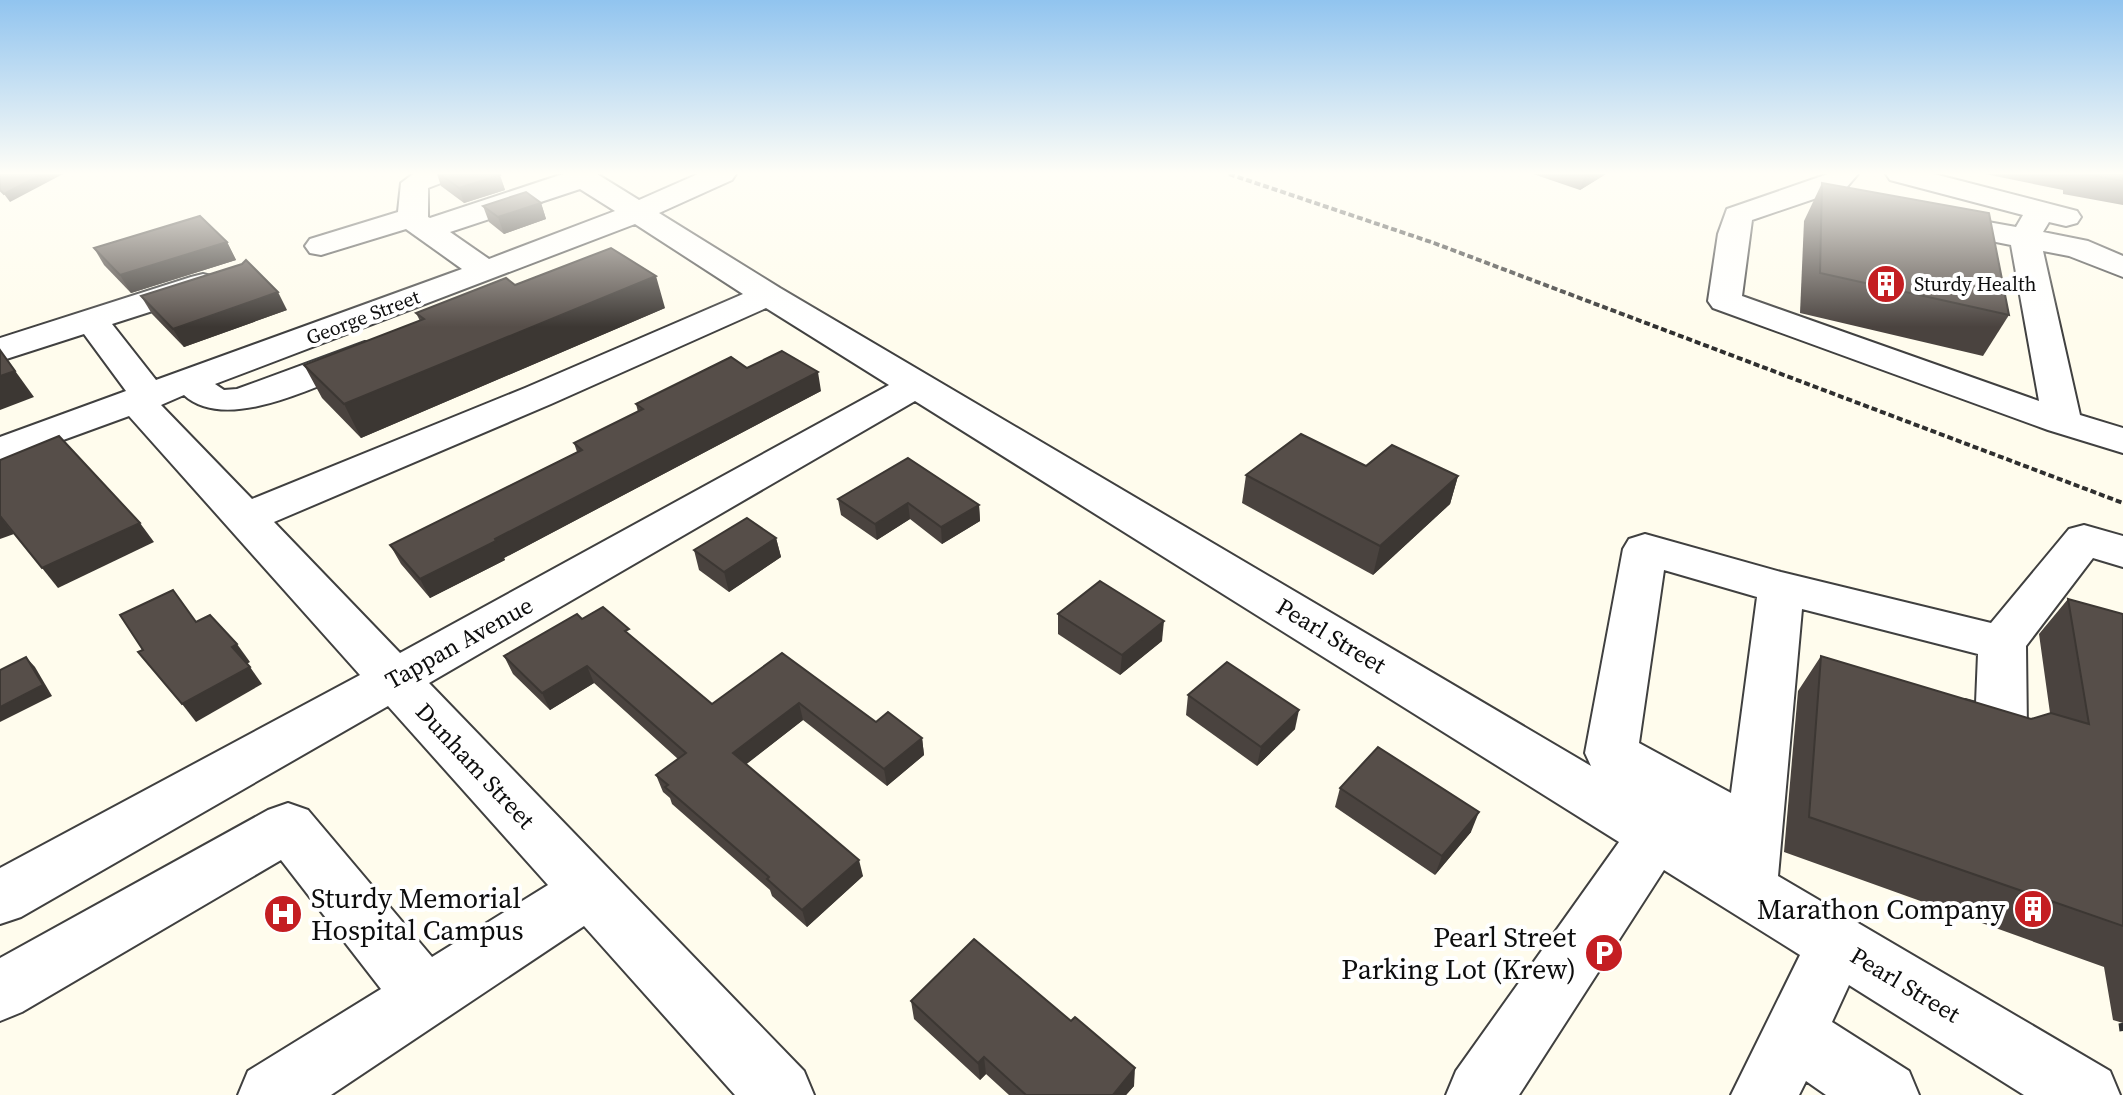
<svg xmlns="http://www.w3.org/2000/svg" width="2123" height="1095" viewBox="0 0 2123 1095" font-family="'Source Serif 4',serif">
<rect width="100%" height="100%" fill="#fffced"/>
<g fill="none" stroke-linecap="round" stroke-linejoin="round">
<g stroke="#404040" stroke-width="4">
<g id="minor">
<path d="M413,174h40l-4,6 -21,8v29l2,1 133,-44h34l42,26 59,-26h38l-4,6 -73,33 121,75 811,478 -6,-13 38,-204 6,-10 16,-5 136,38 210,51 78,-94 15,-4 39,11v31l-30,-9 -67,88 1,85 -8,14 -18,6 -54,-17 -8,-14 8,-14 18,-6 11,3 2,-49 -176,-45 -24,267 332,195 10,24h-96l-175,-110 -17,37 77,49 10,24h-93l-20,-14 -7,14h-68l69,-140 -136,-85 -145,225h-73l10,-24 163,-229 -704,-441 -486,282 375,388 10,24h-79l-151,-169 -253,169h-93l10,-24 133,-82 -100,-129 -259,152 -22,9v-63l268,-148 20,-7 20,7 124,147 116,-72 -160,-179 -367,211 -21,7v-56l360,-193 -231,-259 -129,47v-26l126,-46 -42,-57 -84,27v-23l191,-61 12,-3 12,3 4,7 -4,7 -103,33 44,56 306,-111 -56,-40 -85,26 -11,-2 -5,-7 5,-7 88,-27 3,-29zM580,189l35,22 -126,48 -39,-27zM635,224l108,70 -218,94 -273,111 -91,-94 23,-10c45,41 144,-15 194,-34l5,-8 -5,-8 -13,-3 -128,47 -13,1 -9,-6zM766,308l123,77 -489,268 -126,-131 277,-118zM1664,570l93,27 -26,196 -92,-50z"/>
<path d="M1828,174h30l-12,14 -94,32 -10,76 297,105 -28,-156 -90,-18 -4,-6 4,-6 11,-3 84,15 7,-12 -133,-35 -4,-6h48l143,37 4,6 -4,6 -11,3 -17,-4 -6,10 45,9 35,15v21l-54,-21 -26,-5 37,164 43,13v25l-75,-23 -335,-122 -5,-7 10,-67 9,-25z"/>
</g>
</g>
<path stroke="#2f2f2f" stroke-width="4" stroke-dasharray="6 3" stroke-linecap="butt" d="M1229,174l205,69 689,260"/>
<path stroke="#2f2f2f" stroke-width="7" stroke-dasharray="11 5" stroke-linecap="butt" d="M2122,1023l1,8"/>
<use href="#minor" fill="#fff" fill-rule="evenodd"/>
</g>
<g fill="#4a433f">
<path d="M437,174h62l6,16 -41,13 -23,-17z"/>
<path d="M1533,174h73l-26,16z"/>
<path d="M1985,174h138v31l-60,-11v-4z"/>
<path d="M1822,183l187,132 -26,41 -183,-43 4,-92z"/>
<path d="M541,203l5,16 -42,15 -15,-12 -6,-16z"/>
<path d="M227,242l9,18 -105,33 -27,-28 -10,-17z"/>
<path d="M515,285l150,23 -304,130 -39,-40 -18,-33 116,-44 -4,-8z"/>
<path d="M141,296l146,14 -103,37 -32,-33z"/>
<path d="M747,368l74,23 -317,167 1,2 -75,38 -29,-34 -11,-19 187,-93 -3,-9 64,-31 -2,-8z"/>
<path d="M1366,466l92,10 -8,28 -77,71 -131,-72 4,-28z"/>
<path d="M838,499l141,6 1,16 -38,23 -32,-25 -33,21 -36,-25z"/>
<path d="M776,538l5,19 -52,35 -30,-22 -5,-20z"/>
<path d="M2068,599l55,15v409l-10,-3 -9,-53 -320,-115 14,-161 23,-35 210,63 19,-6 -11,-79z"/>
<path d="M1058,614l104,27 -42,34 -62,-41z"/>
<path d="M582,619l49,17 81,68 70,-51 94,69 46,16 2,17 -37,31 -84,-66 -57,44 117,112 -56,51 -35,-31 -2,-6 -98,-86 -2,-6 -7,-6 -7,-17 22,-16 -84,-76 -44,27 -37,-36 -9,-18z"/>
<path d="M1188,695l107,34 -38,37 -71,-51z"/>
<path d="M1340,788l131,44 -36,43 -100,-68z"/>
<path d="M911,1001l223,85 -8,9h-117l-23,-21 -6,6 -66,-61z"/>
</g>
<g fill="#3c3733">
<path d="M42,174h21l-53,28 -6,-8z"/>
<path d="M1585,174h21l-26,16z"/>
<path d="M500,175l5,15 -41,13 -5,-15z"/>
<path d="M541,203l5,16 -42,15 -6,-17z"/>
<path d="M227,242l9,18 -105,33 -11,-18z"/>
<path d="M656,276l9,32 -304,130 -17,-34z"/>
<path d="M278,292l9,18 -103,37 -11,-18z"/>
<path d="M8,361l26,36 -34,13v-34z"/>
<path d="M818,372l3,19 -317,167 1,2 -75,38 -10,-19 75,-40z"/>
<path d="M1458,476l-8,28 -77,71 7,-29z"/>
<path d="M908,503l2,16 -33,21 -2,-16z"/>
<path d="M979,505l1,16 -38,23 -1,-17z"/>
<path d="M0,516l14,18 -14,5z"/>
<path d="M140,523l14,19 -96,46 -16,-20z"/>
<path d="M776,538l5,19 -52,35 -5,-20z"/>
<path d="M1164,621l-2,20 -42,34 2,-20z"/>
<path d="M237,644l13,18 -5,3 -13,-18z"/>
<path d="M26,657l9,10 17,29 -52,26v-15z"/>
<path d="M587,666l7,17 -44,27 -8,-17z"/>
<path d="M250,667l12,17 -66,38 -14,-18z"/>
<path d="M799,703l4,17 -64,50 -6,-17z"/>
<path d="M1299,710l-4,19 -38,37 4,-19z"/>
<path d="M922,738l2,17 -37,31 -3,-17z"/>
<path d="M1479,812l-8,20 -36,43 7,-19z"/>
<path d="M859,860l4,16 -56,51 -5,-17z"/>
<path d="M984,1057l2,17 -6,6 -2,-17z"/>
<path d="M1135,1068l-1,18 -8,9h-13z"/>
</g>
<g fill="#564e49" stroke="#3c3733" stroke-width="2">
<path d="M0,174h42l-38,20 -4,-4z"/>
<path d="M440,174h59l1,1 -41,13z"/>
<path d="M2085,174h38v7z"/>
<path d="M1822,183l167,30 20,102 -189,-42z"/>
<path d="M526,192l15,11 -43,14 -15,-11z"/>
<path d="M200,216l27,26 -107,33 -26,-27z"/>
<path d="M611,248l45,28 -312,128 -40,-39 120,-46 -8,-6 90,-35 9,7z"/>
<path d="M246,260l32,32 -105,37 -32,-33 101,-32z"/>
<path d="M0,350l15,21 -15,5z"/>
<path d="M782,351l36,21 -323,167 1,2 -76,38 -30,-34 192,-95 -8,-7 69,-34 -7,-5 95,-47 16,11z"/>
<path d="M1301,434l65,32 26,-21 66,31 -78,70 -134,-71z"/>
<path d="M59,436l81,87 -98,45 -42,-52v-56z"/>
<path d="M908,458l71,47 -38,22 -33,-24 -33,21 -37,-25z"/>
<path d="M747,518l29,20 -52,34 -30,-22z"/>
<path d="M1100,581l64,40 -42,34 -64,-41z"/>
<path d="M173,590l23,32 14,-7 27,29 -5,3 18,20 -68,37 -44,-52 5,-2 -23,-35z"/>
<path d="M2068,599l55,15v312l-314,-109 12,-161 210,63 20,-6 38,11z"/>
<path d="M603,607l26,22 -4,2 87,73 70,-51 94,69 12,-10 34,26 -38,31 -85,-66 -66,50 126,107 -57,50 -35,-31 2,-2 -104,-90 3,-2 -12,-10 30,-22 -99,-87 -45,27 -38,-37 73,-42 5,5z"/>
<path d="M26,657l17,28 -43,22v-37z"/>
<path d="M1227,662l72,48 -38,37 -73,-52z"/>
<path d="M1378,747l101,65 -37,44 -102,-68z"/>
<path d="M974,939l97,82 4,-4 60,51 -22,27h-87l-42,-38 -6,6 -67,-62z"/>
</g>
<linearGradient id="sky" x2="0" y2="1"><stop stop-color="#91c4ef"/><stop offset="0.53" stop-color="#fffef7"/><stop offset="1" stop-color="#fffef7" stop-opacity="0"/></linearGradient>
<rect width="2123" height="327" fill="url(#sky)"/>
<defs>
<g id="building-disc" transform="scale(2)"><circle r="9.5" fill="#c41e22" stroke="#fff"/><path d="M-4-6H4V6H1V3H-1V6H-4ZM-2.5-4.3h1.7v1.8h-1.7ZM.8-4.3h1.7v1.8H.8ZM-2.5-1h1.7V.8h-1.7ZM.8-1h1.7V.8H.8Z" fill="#fff"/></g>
<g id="hospital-disc" transform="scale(2)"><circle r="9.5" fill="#c41e22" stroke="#fff"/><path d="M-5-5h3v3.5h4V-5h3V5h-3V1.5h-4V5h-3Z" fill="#fff"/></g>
<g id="parking-disc" transform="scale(2)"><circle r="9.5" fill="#c41e22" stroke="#fff"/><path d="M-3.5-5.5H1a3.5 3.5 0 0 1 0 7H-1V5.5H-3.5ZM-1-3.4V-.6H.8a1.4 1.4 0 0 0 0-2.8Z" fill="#fff"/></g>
</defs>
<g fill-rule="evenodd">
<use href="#building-disc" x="1886" y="284"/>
<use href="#building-disc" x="2033" y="909"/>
<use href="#hospital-disc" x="283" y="914"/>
<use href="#parking-disc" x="1604" y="953"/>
</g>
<g text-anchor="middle" stroke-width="8" stroke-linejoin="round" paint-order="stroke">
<g font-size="20" fill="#0d0d0d" stroke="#fff" text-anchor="start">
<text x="1914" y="291">Sturdy Health</text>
</g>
<g font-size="20" fill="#0d0d0d" stroke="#fff">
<text transform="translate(363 317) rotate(-21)" y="7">George Street</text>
</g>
<g font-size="24" fill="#0d0d0d" stroke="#fff">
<text transform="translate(1331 636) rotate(31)" y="8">Pearl Street</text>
<text transform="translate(459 643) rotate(-29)" y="8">Tappan Avenue</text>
<text transform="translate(475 766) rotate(47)" y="8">Dunham Street</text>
<text transform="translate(1905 985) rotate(31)" y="8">Pearl Street</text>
</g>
<g font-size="28" fill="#0d0d0d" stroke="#fff" text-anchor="end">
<text x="311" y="908" text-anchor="start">Sturdy Memorial<tspan x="311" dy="32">Hospital Campus</tspan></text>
<text x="2005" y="919">Marathon Company</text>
<text x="1576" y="947">Pearl Street<tspan x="1576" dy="32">Parking Lot (Krew)</tspan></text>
</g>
</g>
</svg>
